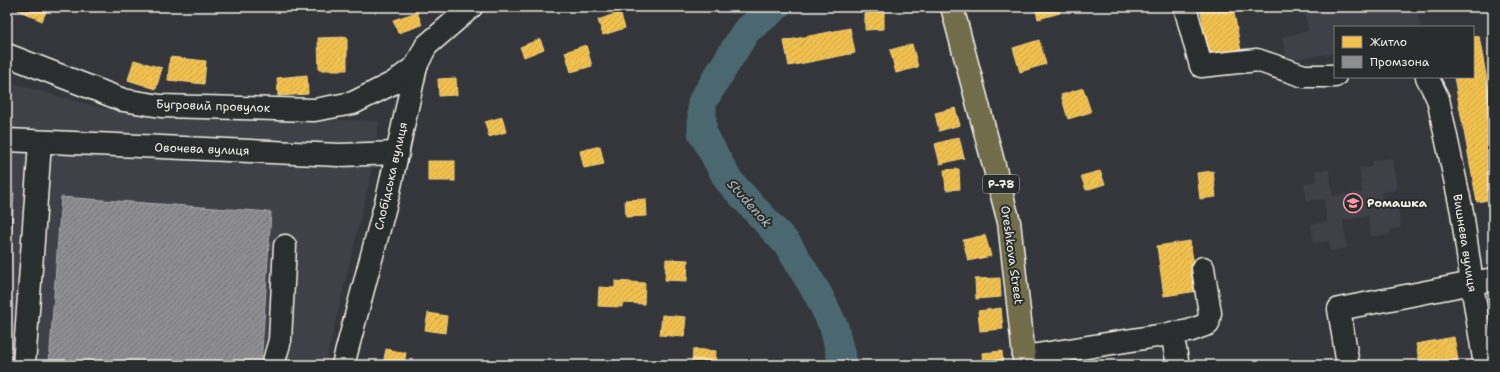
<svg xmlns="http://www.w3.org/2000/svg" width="1500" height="372" viewBox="0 0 1500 372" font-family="'Shantell Sans',sans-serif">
<defs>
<pattern id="homes-hatch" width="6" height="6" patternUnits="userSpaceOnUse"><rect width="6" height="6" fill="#f2c14e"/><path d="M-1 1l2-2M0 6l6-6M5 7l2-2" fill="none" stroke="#c8a34c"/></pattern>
<pattern id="industry-hatch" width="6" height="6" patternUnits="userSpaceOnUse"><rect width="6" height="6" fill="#8d8d92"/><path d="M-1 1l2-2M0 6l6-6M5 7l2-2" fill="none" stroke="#757577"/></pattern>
</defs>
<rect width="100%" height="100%" fill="#34363b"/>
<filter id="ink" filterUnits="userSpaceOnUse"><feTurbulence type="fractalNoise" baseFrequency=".025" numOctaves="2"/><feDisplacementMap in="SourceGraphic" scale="8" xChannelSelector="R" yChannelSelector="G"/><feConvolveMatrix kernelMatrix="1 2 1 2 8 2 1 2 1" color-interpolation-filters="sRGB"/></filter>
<g filter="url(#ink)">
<g fill="#41414a">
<path d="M1304,7h113l4,20h-86v26l-48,7 -5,-23 26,-6z"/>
<path d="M7,82l98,27 154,10 120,2 -9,57 -45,187h-318z"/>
<path d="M1392,158l5,32 -16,2 2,15 15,-2 3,23 -11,1 1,5 -20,3 -3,-21 -25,4 4,28 -17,3 -1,-10 -15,2 -3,-19 16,-2 -3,-23 -17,2 -3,-18 13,-2 -1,-10 13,-2 4,27 29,-4 -3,-24 13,-1v-6z"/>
</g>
<g fill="url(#homes-hatch)" stroke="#f3cf7c">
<path d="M20,7h28l-6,14 -24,-11z"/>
<path d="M1035,7h23l2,6 -22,6z"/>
<path d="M1200,7h33l8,44 -32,5z"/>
<path d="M417,12l5,13 -24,8 -5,-13z"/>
<path d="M620,12l5,16 -22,7 -5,-15z"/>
<path d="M884,12v17l-19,1v-17z"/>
<path d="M850,28l5,25 -66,13 -5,-25z"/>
<path d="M1479,36l14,78v85l-16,3 -23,-125h19v-40z"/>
<path d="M347,37v33h-28l-1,-32z"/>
<path d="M540,39l4,10 -20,8 -4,-10z"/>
<path d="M1039,40l7,24 -26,8 -7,-24z"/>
<path d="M912,44l6,23 -22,6 -6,-23z"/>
<path d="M586,45l6,21 -21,6 -6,-20z"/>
<path d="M170,57l36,4 -2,23 -36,-4z"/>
<path d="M134,60l28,8 -6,21 -28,-9z"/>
<path d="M307,75l1,19 -30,2 -1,-18z"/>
<path d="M456,78l1,17 -18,1 -1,-17z"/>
<path d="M1083,88l8,24 -23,7 -7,-24z"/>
<path d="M955,108l5,17 -21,6 -4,-18z"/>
<path d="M502,117l4,15 -17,5 -4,-15z"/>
<path d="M959,137l5,21 -24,6 -5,-20z"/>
<path d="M600,146l4,18 -20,4 -4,-17z"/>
<rect x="428" y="161" width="27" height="20"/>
<path d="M959,169l1,20 -14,1 -2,-20z"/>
<path d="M1100,171l5,13 -19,6 -5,-14z"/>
<path d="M1213,171l3,26 -16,2 -3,-26z"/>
<path d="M646,199l1,17 -21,1 -1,-17z"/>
<path d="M985,235l6,21 -23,5 -5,-21z"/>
<path d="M1190,241l8,50 -34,5 -7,-50z"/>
<path d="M666,259l22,1 -1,21 -22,-1z"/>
<path d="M1000,278l1,19 -25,2 -1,-20z"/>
<path d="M615,281l30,2 -1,21 -22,-1v4l-24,-1 1,-19 16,1z"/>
<path d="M1001,308l2,21 -23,2 -2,-20z"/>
<path d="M428,313l19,3 -2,17 -20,-3z"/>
<path d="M662,315l24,2 -2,20 -24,-2z"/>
<path d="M1454,337l4,23 -24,5h-14l-4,-21z"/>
<path d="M386,349l20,4 -2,12 -21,-1z"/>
<path d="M693,349l23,2 -1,14h-23z"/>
<path d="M1002,351l1,14h-20l-1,-12z"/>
</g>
<g fill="url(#industry-hatch)" stroke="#acabac">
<path d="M7,192l7,1 -7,118z"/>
<path d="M61,197l210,15 -10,153h-212z"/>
</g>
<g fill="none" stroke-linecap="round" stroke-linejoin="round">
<path stroke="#4c6771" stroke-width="29" d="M776,7l-30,24 -44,71v30l26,48 60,65 31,51 15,31 9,38"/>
<g stroke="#f4f1e8" stroke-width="25">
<g id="minor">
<path d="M1185,7l16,59 56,-6 47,16h31"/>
<path d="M7,55l116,45 38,6 153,4 39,-7 40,-20 23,-17"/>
<path d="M1427,77l11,22 24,113 11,79 12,74"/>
<path d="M7,140l332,15 59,-2"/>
<path d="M1172,333l6,32"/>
<path d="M1024,357l165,-26 19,-7 2,-11 -7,-45"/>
<path d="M24,365l16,-222"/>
<path d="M273,365l7,-25 5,-94"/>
<path d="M343,365l46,-174 27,-125 10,-20 45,-39"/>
<path d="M1348,365l-9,-56 154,-30"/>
</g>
</g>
<g stroke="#f4f1e8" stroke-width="25">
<path id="major" d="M952,7l57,215 16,143"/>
</g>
<use href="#minor" stroke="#2a2d2e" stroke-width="22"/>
<use href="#major" stroke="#716d4b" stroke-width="22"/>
</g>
</g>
<defs>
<g id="school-ring" transform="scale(1)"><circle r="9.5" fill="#2a2d2e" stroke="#ff9aa2" stroke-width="1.5"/><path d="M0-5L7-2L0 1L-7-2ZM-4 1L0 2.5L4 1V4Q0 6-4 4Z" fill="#ff9aa2"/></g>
</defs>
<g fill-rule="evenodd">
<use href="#school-ring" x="1353" y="203"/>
</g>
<g text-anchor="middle" stroke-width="4" stroke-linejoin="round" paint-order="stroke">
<rect fill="#2a2d2e" stroke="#b7b6b0" stroke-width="1" x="983" y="175" width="36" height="18" rx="3"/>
<g font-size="11" font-weight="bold" fill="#f4f1e8">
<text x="1001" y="188">Р-78</text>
</g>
<g font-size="12" fill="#f4f1e8" stroke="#2a2d2e">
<text transform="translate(213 106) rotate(2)" y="4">Бугровий провулок</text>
<text transform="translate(202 149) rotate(2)" y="4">Овочева вулиця</text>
<text transform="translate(391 176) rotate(-77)" y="4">Слобідська вулиця</text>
<text transform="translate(1465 243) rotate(81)" y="4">Вишнева вулиця</text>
<text transform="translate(1012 255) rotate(82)" y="4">Oreshkova Street</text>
</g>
<g font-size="12" font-weight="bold" fill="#f4f1e8" stroke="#2a2d2e" text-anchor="start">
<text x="1367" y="207">Ромашка</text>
</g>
<g font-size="13" font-style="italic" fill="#b1bab8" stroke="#2a2d2e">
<text transform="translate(750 203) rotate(48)" y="5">Studenok</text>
</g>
</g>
<rect width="1500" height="372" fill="none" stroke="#2a2d2e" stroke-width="24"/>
<rect x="12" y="12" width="1476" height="348" fill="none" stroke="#f4f1e8" stroke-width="1.5" filter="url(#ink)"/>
<rect x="1334" y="26" width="140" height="52" fill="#2a2d2e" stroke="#7b7b78"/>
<rect x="1342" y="36" width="20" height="12" fill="#f2c14e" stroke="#7b7b78"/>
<text x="1370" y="46" font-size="12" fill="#f4f1e8">Житло</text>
<rect x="1342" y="56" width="20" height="12" fill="#8d8d92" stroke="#7b7b78"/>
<text x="1370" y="66" font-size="12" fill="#f4f1e8">Промзона</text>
</svg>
